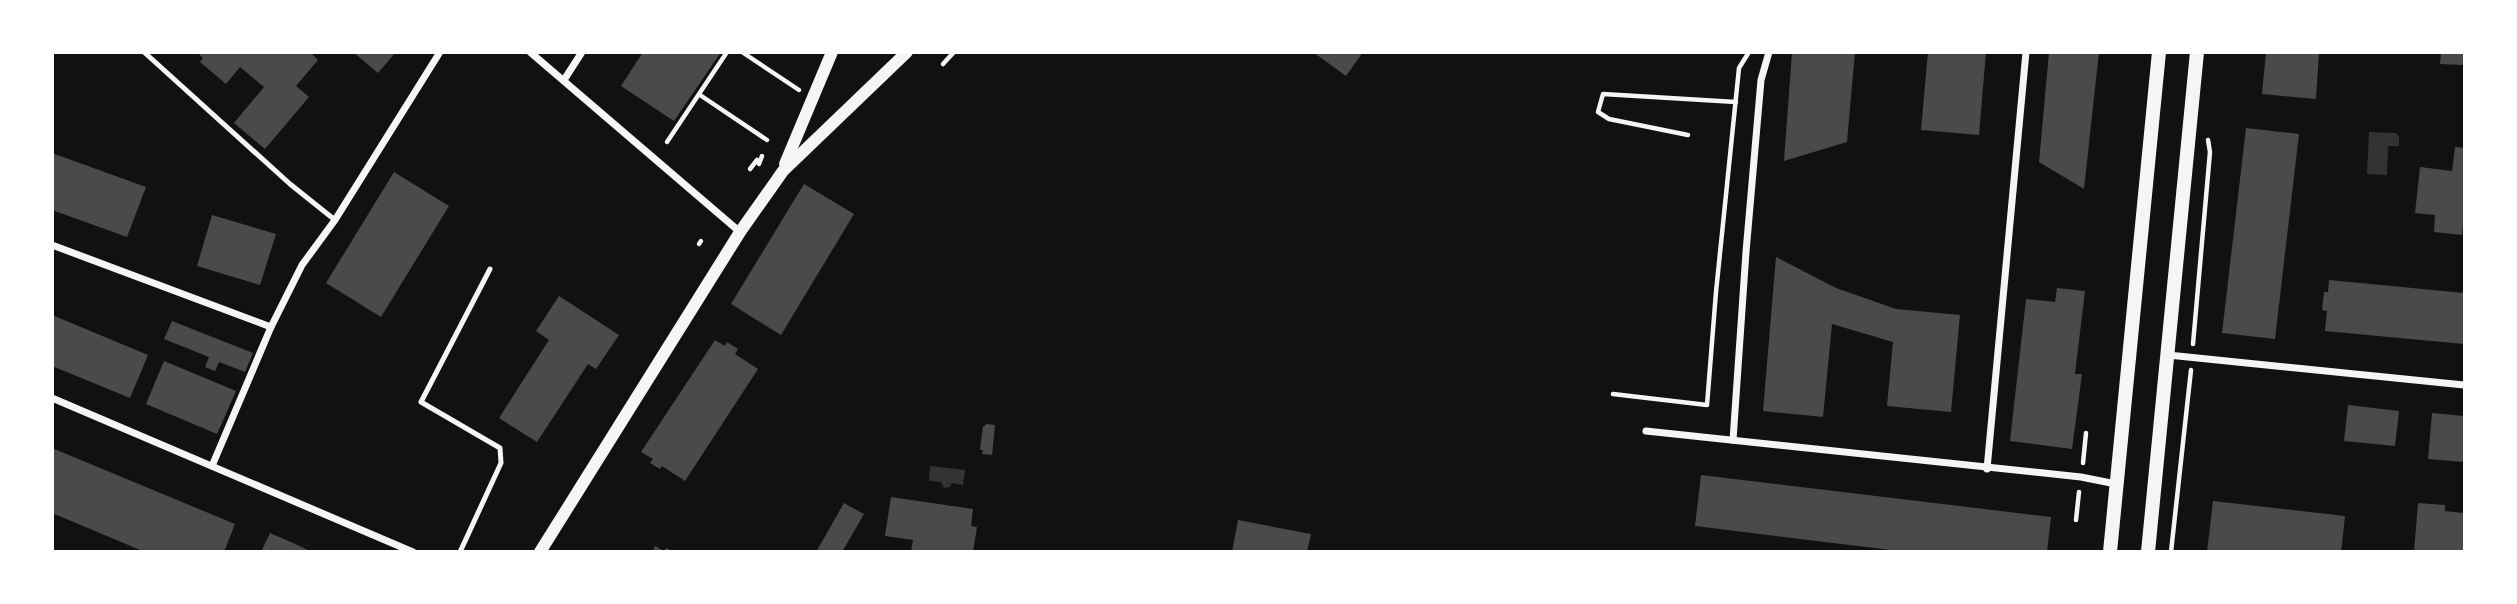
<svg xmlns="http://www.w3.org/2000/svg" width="2517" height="604" viewBox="0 0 2517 604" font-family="'Work Sans',sans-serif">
<rect width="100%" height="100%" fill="#111"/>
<g fill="#333">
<path d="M2369,132l27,1 3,3v10h-11l-1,29 -20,-1z"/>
<path d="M930,466l35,4 -2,15 -11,-2 -2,4 -6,1 -3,-6 -12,-1z"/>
</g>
<g fill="#4a4a4a">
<path d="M197,52h113l8,8 -22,26 13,11 -44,52 -31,-26 30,-36 -24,-20 -14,17 -26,-22 3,-4z"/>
<path d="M353,52h43l-18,21z"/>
<path d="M643,52h78l-47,69 -53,-35z"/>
<path d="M1313,52h50l-17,24z"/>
<path d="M1792,52h63l-8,90 -63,19z"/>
<path d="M1928,52h58l-7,83 -58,-5z"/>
<path d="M2049,52h50l-15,137 -45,-27z"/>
<path d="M2266,52h53l-3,47 -54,-5z"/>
<path d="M2441,52h23v13l-24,-1z"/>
<path d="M2246,128l53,6 -24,205 -53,-6z"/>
<path d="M2455,147l9,1v66l-2,21 -28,-3 1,-17 -20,-2 5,-46 32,4z"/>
<path d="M52,153l94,34 -19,50 -75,-27z"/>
<path d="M394,172l55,34 -68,111 -55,-34z"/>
<path d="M804,184l50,30 -73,121 -50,-31z"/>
<path d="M212,215l64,19 -16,51 -63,-19z"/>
<path d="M1776,257l60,31 60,21 64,6 -9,97 -64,-6 6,-64 -61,-18 -9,93 -60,-6z"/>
<path d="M2329,280l135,13v51l-139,-13 2,-20 -5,-1 2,-18h4z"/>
<path d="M2057,288l28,3 -10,83h7l-10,75 -62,-8 16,-142 29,3z"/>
<path d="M559,296l60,39 -23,34 -8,-5 -51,78 -38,-24 50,-78 -13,-9z"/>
<path d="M52,315l96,40 -18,43 -78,-32z"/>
<path d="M172,321l81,32 -8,19 -26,-10 -4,9 -10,-4 4,-10 -45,-18z"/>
<path d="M715,340l10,6 2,-4 11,7 -3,5 23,15 -73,112 -23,-15 -2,3 -10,-6 3,-4 -12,-7z"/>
<path d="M164,361l72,30 -19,43 -71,-30z"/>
<path d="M2348,405l51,6 -4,35 -51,-5z"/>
<path d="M2432,413l32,3v46l-36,-3z"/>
<path d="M986,424l9,1 -3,30 -10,-1 1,-4h-3l3,-24h2z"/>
<path d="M52,448l183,76 -11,28h-79l-93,-39z"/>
<path d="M1701,475l350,42 -4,35h-140l-212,-26z"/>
<path d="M891,497l82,12 -2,17 6,1 -4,25h-62l2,-12 -28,-4z"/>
<path d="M2213,501l132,15 -4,36h-134z"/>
<path d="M844,503l20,11 -22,38h-26z"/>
<path d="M2418,503l27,2v6l19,2v39h-50z"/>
<path d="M1238,520l73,14 -4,18h-75z"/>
<path d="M270,533l23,10 19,9h-51z"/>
<path d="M655,546l9,5 2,-3 8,4h-22z"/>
</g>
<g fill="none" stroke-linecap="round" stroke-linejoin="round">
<g stroke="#f5f5f5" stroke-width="4.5">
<path d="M742,52l57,38"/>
<path d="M943,64l11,-12"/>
<path d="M700,95l67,45"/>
<path d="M1688,135l-79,-16 -11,-7 5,-18 133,8"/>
<path d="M667,142l60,-90"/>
<path d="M759,164l3,-8"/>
<path d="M750,169l7,-9"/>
<path d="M699,244l2,-3"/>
<path d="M2193,344l17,-192 -2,-12"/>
<path d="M1613,394l94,11 9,-113 23,-224 10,-16"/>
<path d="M2083,463l3,-30"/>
<path d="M2076,520l3,-28"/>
<path d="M2171,552l20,-182"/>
</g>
<g stroke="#f5f5f5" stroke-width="5">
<path d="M144,52l146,132 45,36"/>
<path d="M460,552l41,-89 -1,-15 -79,-46 69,-133"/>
</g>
<g stroke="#f5f5f5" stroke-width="7">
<path d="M530,52l210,180"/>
<path d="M564,80l18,-28"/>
<path d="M52,245l219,82"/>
<path d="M2168,355l296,30"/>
<path d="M52,398l361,154"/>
<path d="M1646,431l435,46 35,7"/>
<path d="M1733,440l13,-188 15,-172 8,-28"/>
<path d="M212,466l59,-139 31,-62 33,-45 105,-168"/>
<path d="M1987,469l39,-417"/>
</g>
<g stroke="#f5f5f5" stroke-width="12">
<path d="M785,164l47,-112"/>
<path d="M540,552l200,-320 43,-61 124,-119"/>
</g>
<g stroke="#f5f5f5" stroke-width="14">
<path d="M2110,552l49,-500"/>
<path d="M2148,552l49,-500"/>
</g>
</g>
<rect width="2517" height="604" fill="none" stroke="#ffffff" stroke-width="108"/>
</svg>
